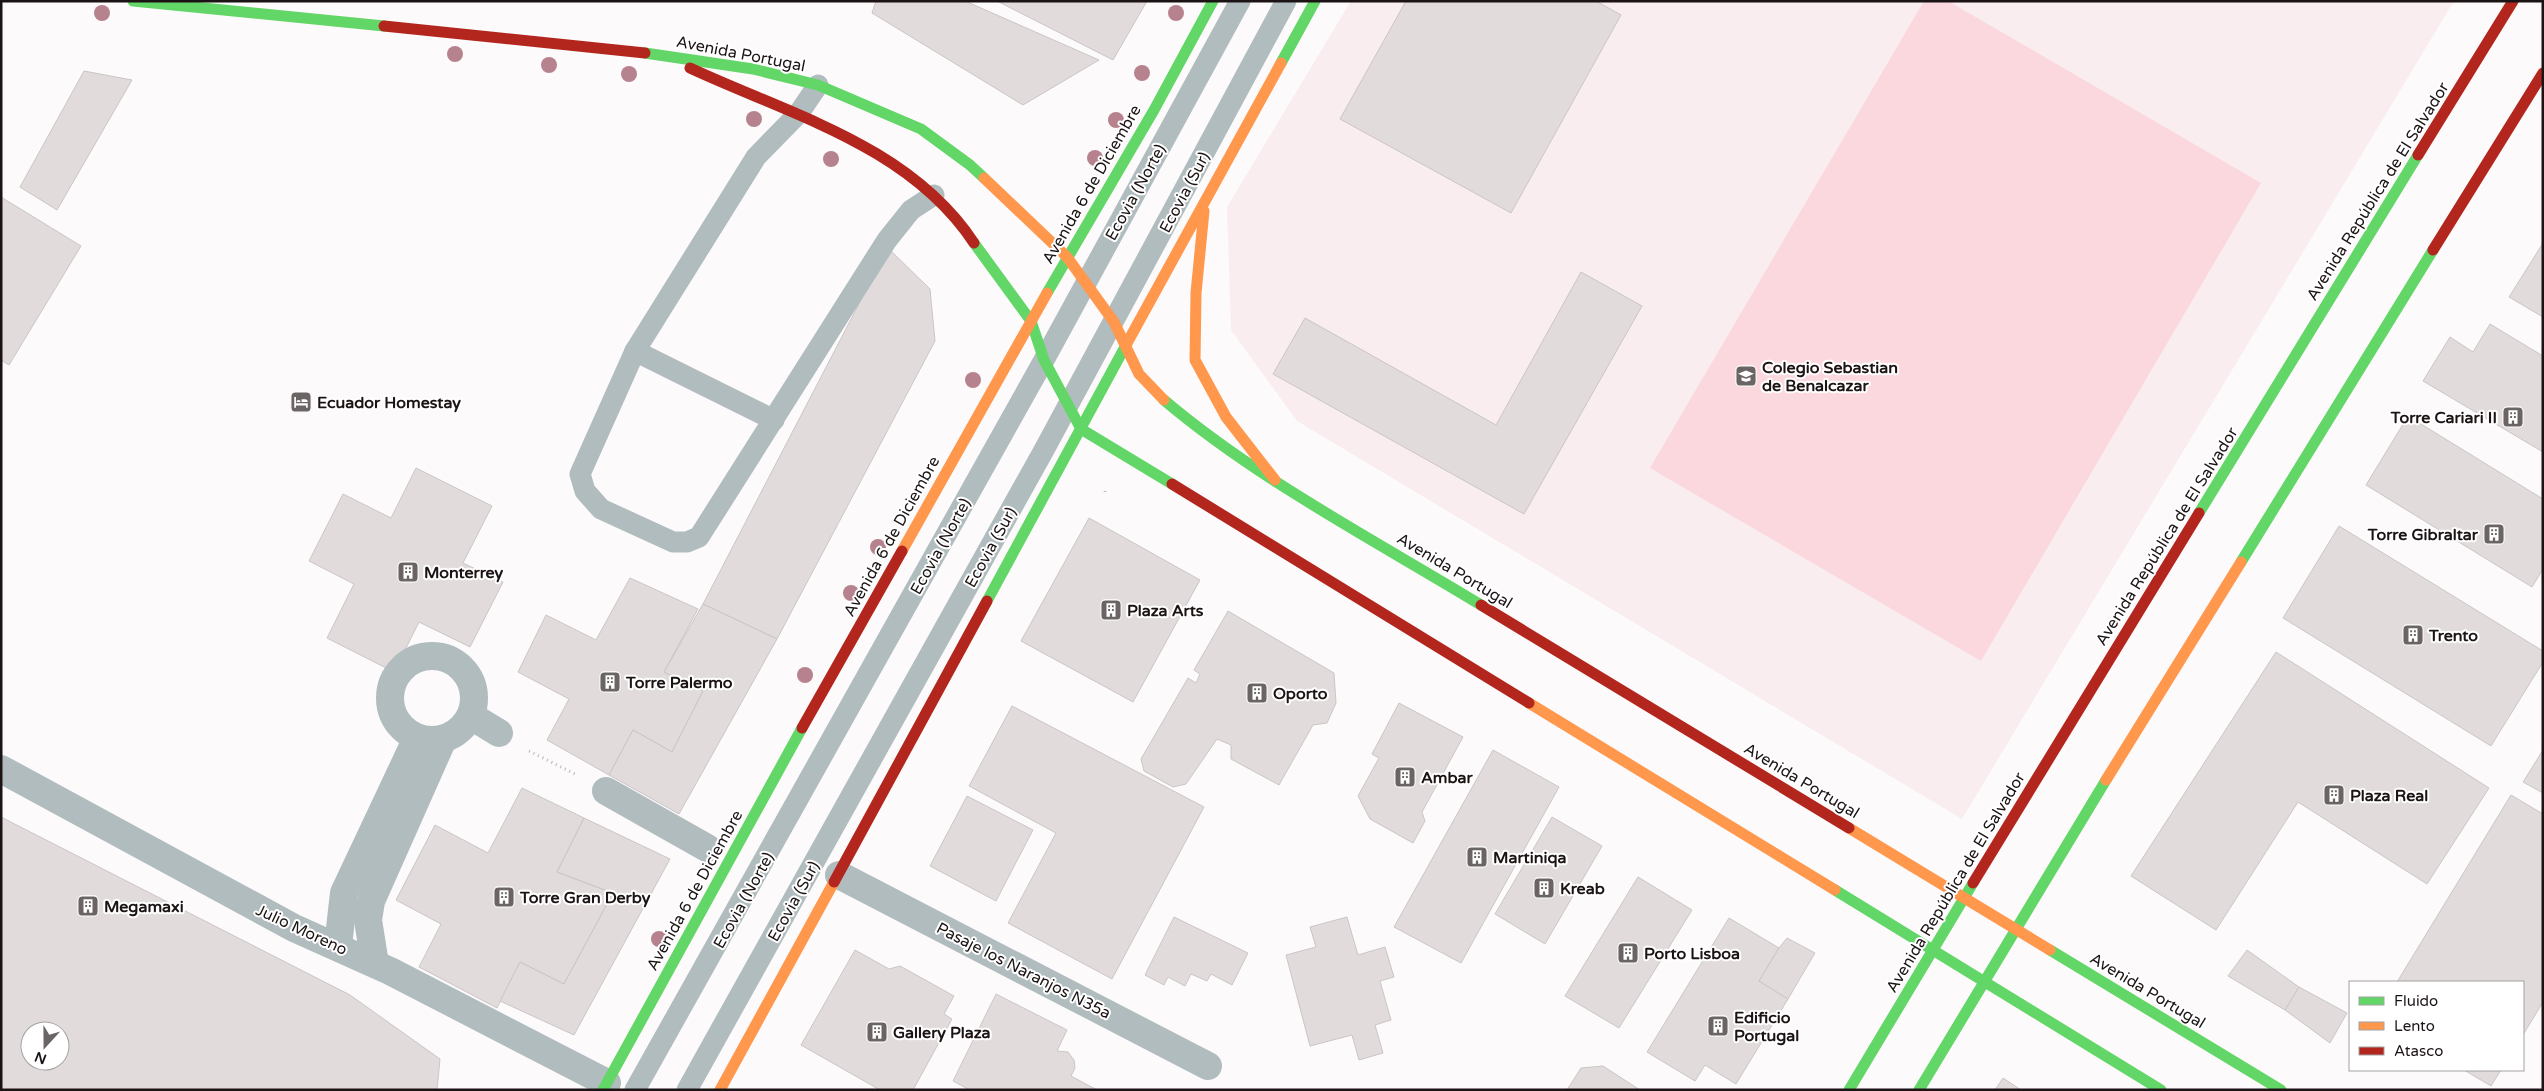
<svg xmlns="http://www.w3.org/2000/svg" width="2544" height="1091" viewBox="0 0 2544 1091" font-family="'Varela Round',sans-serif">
<rect width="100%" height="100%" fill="#fdfafb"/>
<path fill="#f9edef" d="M1351,1h1103l-492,818 -665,-398 -66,-91 -4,-123z"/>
<path fill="#fbd8dd" d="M1924,1h24l313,182 -280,478 -331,-193z"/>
<g fill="#e1dbdc" stroke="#cbc5c6" fill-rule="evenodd">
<path d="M876,1h89l134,59 -76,45 -151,-92z"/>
<path d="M997,1h150l-34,59z"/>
<path d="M1406,1h190l25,14 -110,198 -171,-94z"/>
<path d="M84,71l48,9 -75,130 -37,-23z"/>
<path d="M1,197l80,49 -72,119 -8,-5z"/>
<path d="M2543,243v74l-34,-20z"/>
<path d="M888,248l42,41 5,52 -158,298 -74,-35z"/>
<path d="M1581,272l61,34 -118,208 -251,-140 32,-56 191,107z"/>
<path d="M2490,324l53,32v96l-120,-71 27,-44 23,15z"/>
<path d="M2408,416l135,83v70l-11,18 -166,-102z"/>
<path d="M416,468l76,38 -29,57 40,19 -33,65 -51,-25 -25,50 -67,-34 27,-54 -45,-23 34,-67 48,24z"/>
<path d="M1089,518l111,62 -67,122 -112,-61z"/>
<path d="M2339,526l204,125v11l-52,84 -208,-128z"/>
<path d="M630,578l68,31 -34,63 39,19 -31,61 -39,-22 -24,45 -62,-35 22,-41 -51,-27 28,-57 50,25z"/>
<path d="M703,604l74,35 -98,175 -70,-39 24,-45 39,22 31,-61 -39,-19z"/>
<path d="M1228,611l106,62 2,30 -9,20 -14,2 -34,60 -48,-26v-14l-14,-6 -31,45 -13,3 -29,-16 -3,-12 47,-81 8,5 4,-9 -6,-4z"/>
<path d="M2276,652l213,136 -62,96 -129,-82 -82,128 -85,-54z"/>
<path d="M1399,703l64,34 -41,75 3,9 -12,22 -43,-24 -12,-23 21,-38 -7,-4z"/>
<path d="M1012,706l192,101 -92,172 -104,-56 48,-90 -87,-47z"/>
<path d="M1493,750l66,37 -98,176 -67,-36z"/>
<path d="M2543,750v43l-20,-11z"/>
<path d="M522,788l62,30 -27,54 56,21 -49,91 -44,-22 -23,46 -78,-41 22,-43 -45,-24 39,-75 53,28z"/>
<path d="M2511,795l32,19v188l-20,33v-53h-126z"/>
<path d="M967,796l66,34 -37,71 -66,-35z"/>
<path d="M1,817l349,178 90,64 -3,31h-436zM30,1031h30v30h-30z"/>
<path d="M1552,817l50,29 -57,98 -50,-30z"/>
<path d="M584,818l86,41 -96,176 -74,-34 20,-39 44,22 49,-91 -56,-21z"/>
<path d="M1638,877l54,33 -73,118 -54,-32z"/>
<path d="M1174,917l74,36 -16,32 -21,-11 -4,7 -16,-7 -6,12 -17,-9 -4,8 -19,-10z"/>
<path d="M1347,917l11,38 27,-8 9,30 -14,4 11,39 -16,5 8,28 -24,7 -7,-25 -42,11 -24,-91 30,-8 -6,-20z"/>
<path d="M1729,918l50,30 -20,33 29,18 -52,85 -31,-19 -10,16 -48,-29z"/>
<path d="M1787,938l28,15 -27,46 -29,-18 20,-33z"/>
<path d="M855,950l34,19 11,-3 54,30 -10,18 8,5 -39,71h-33l-79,-45z"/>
<path d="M2247,950l52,37 -14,23 -57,-34z"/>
<path d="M2299,987l48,26 -17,30 -45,-33z"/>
<path d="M996,994l71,36 -10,21 11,1 6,8 1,8 -4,8 26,14h-127l-17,-9z"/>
<path d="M1603,1066l37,24h-73l14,-22z"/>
<path d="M2464,1070h37l-10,16z"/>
<path d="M2003,1078l18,12h-26z"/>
</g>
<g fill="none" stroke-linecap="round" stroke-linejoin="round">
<g stroke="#b4b9ba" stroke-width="3" stroke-dasharray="1 4" stroke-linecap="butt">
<path d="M1105,491l1,4"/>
<path d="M529,751l46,23"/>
</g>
<g stroke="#b0bcbe" stroke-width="21">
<path d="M818,85l-19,28 -43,44 -121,194 -55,123 5,17 16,18 72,33h14l12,-5 188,-297 24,-30 23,-15"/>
<path d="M635,351l139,69"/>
<path d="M635,1090l409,-730 196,-359"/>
<path d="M687,1090l357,-640 242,-449"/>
</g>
<g stroke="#b0bcbe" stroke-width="28">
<circle cx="432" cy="698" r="42"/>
<path d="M471,716l28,17"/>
<path d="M1,769l293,159 96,43 217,112"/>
<path d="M606,791l101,57"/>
<path d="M839,875l369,191"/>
<path d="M338,946l6,-53 73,-155"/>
<path d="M375,964l-7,-44 3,-19 72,-162"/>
</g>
<g stroke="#63d668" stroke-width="11">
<path d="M133,1l251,25"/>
<path d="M645,53l108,16 65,16 103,44 49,36 14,13"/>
<path d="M1281,63l34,-62"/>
<path d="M974,243l57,78 13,39 37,69 91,55"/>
<path d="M1047,293l107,-183 59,-109"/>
<path d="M1164,400c93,79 212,141 317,205"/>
<path d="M2199,513l219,-358"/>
<path d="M2241,562l192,-312"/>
<path d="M987,601l139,-256"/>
<path d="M1835,890l326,200"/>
<path d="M2050,950l231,140"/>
<path d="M603,1090l199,-362"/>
<path d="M1849,1090l124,-207"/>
<path d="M1919,1090l187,-310"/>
</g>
<g stroke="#ff974d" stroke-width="11">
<path d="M984,178l83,79 47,65 25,52 25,26"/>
<path d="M1204,211l-8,82 -1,67 31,57 49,63"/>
<path d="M1126,345l155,-282"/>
<path d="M902,551l145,-258"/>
<path d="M1529,703l306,187"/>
<path d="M2106,780l135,-218"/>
<path d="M1849,828l201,122"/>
<path d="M720,1090l114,-208"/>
</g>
<g stroke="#b3261e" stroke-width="11">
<path d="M384,26l261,27"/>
<path d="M690,68c101,47 220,78 284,175"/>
<path d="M2418,155l95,-154"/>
<path d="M2433,250l110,-177"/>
<path d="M1172,484l357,219"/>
<path d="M1481,605l368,223"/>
<path d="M802,728l100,-177"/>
<path d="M834,882l153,-281"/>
<path d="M1973,883l226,-370"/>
</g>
</g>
<g fill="#b6828e">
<circle cx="102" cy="13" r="8"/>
<circle cx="1176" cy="13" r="8"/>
<circle cx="455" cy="54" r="8"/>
<circle cx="549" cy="65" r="8"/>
<circle cx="1142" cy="73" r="8"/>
<circle cx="629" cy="74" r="8"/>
<circle cx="754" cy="119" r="8"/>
<circle cx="1116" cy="120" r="8"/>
<circle cx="1095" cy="158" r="8"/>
<circle cx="831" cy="159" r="8"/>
<circle cx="973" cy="380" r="8"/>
<circle cx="878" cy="547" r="8"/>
<circle cx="851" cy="593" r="8"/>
<circle cx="805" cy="675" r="8"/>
<circle cx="659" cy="939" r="8"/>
</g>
<defs>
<g id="university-square" transform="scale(1.125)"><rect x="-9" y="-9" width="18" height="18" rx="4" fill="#6b6465" stroke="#fff"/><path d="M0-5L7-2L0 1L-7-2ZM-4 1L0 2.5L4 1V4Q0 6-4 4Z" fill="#fff"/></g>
<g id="hotel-square" transform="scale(1.125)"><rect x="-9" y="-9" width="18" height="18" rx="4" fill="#6b6465" stroke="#fff"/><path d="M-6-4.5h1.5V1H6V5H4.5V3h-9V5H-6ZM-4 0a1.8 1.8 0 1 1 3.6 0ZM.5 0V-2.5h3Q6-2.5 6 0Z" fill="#fff"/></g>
<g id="building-square" transform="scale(1.125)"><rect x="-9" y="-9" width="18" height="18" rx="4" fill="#6b6465" stroke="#fff"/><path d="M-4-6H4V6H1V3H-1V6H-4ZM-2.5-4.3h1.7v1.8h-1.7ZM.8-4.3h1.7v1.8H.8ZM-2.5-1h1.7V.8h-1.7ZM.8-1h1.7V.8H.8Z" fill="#fff"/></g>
</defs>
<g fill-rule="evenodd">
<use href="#university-square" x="1746" y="376"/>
<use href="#hotel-square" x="301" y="402"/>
<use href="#building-square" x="2513" y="417"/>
<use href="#building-square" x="2494" y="534"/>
<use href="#building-square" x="408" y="572"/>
<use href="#building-square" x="1111" y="610"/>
<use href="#building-square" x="2413" y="635"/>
<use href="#building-square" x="610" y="682"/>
<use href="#building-square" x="1257" y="693"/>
<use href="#building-square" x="1405" y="777"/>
<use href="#building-square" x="2334" y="795"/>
<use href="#building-square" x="1477" y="857"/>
<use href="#building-square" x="1544" y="888"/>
<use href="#building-square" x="504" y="897"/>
<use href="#building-square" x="88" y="906"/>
<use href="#building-square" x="1628" y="953"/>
<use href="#building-square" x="1718" y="1026"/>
<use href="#building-square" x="877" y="1032"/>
</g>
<g text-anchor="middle" stroke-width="4" stroke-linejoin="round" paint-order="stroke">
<g font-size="16" fill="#1c1314" stroke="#fff">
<text transform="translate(741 53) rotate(11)" y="6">Avenida Portugal</text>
<text transform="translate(1091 184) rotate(-60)" y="6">Avenida 6 de Diciembre</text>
<text transform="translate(2377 191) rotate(-58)" y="6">Avenida República de El Salvador</text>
<text transform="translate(1135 192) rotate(-61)" y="6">Ecovia (Norte)</text>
<text transform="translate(1184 192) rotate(-62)" y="6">Ecovia (Sur)</text>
<text transform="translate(891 536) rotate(-61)" y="6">Avenida 6 de Diciembre</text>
<text transform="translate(2166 536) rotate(-58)" y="6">Avenida República de El Salvador</text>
<text transform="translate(940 546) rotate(-61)" y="6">Ecovia (Norte)</text>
<text transform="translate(990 547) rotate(-61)" y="6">Ecovia (Sur)</text>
<text transform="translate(1455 570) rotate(31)" y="6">Avenida Portugal</text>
<text transform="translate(1802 780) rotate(31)" y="6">Avenida Portugal</text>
<text transform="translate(1955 882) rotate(-59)" y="6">Avenida República de El Salvador</text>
<text transform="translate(694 890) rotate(-61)" y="6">Avenida 6 de Diciembre</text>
<text transform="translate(743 900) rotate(-61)" y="6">Ecovia (Norte)</text>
<text transform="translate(793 901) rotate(-61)" y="6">Ecovia (Sur)</text>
<text transform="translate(302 929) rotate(25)" y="6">Julio Moreno</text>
<text transform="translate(1024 970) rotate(27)" y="6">Pasaje los Naranjos N35a</text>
<text transform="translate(2148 990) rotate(31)" y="6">Avenida Portugal</text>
</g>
<g font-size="16" font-weight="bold" fill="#1c1314" stroke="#fff" text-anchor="start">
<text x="1762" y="373">Colegio Sebastian<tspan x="1762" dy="18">de Benalcazar</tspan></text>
<text x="317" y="408">Ecuador Homestay</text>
<text x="2497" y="423" text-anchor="end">Torre Cariari II</text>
<text x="2478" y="540" text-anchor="end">Torre Gibraltar</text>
<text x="424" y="578">Monterrey</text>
<text x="1127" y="616">Plaza Arts</text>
<text x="2429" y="641">Trento</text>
<text x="626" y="688">Torre Palermo</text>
<text x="1273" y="699">Oporto</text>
<text x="1421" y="783">Ambar</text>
<text x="2350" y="801">Plaza Real</text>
<text x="1493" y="863">Martiniqa</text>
<text x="1560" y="894">Kreab</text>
<text x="520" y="903">Torre Gran Derby</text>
<text x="104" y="912">Megamaxi</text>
<text x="1644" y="959">Porto Lisboa</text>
<text x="1734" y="1023">Edificio<tspan x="1734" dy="18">Portugal</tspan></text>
<text x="893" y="1038">Gallery Plaza</text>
</g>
</g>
<rect width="2544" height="1091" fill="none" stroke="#1c1314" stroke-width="5"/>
<rect x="2349" y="981" width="175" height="90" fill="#ffffff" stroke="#a4a1a1"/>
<rect x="2359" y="997" width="25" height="8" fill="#63d668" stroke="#a4a1a1"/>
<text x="2394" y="1006" font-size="15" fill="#1c1314">Fluido</text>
<rect x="2359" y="1022" width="25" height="8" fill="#ff974d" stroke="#a4a1a1"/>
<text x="2394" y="1031" font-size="15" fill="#1c1314">Lento</text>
<rect x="2359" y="1047" width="25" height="8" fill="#b3261e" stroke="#a4a1a1"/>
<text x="2394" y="1056" font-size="15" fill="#1c1314">Atasco</text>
<g transform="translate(45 1046) rotate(201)"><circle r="24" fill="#ffffff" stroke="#a4a1a1"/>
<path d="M0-4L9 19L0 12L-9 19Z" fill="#6b6465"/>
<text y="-8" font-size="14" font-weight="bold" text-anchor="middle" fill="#1c1314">N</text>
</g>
</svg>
